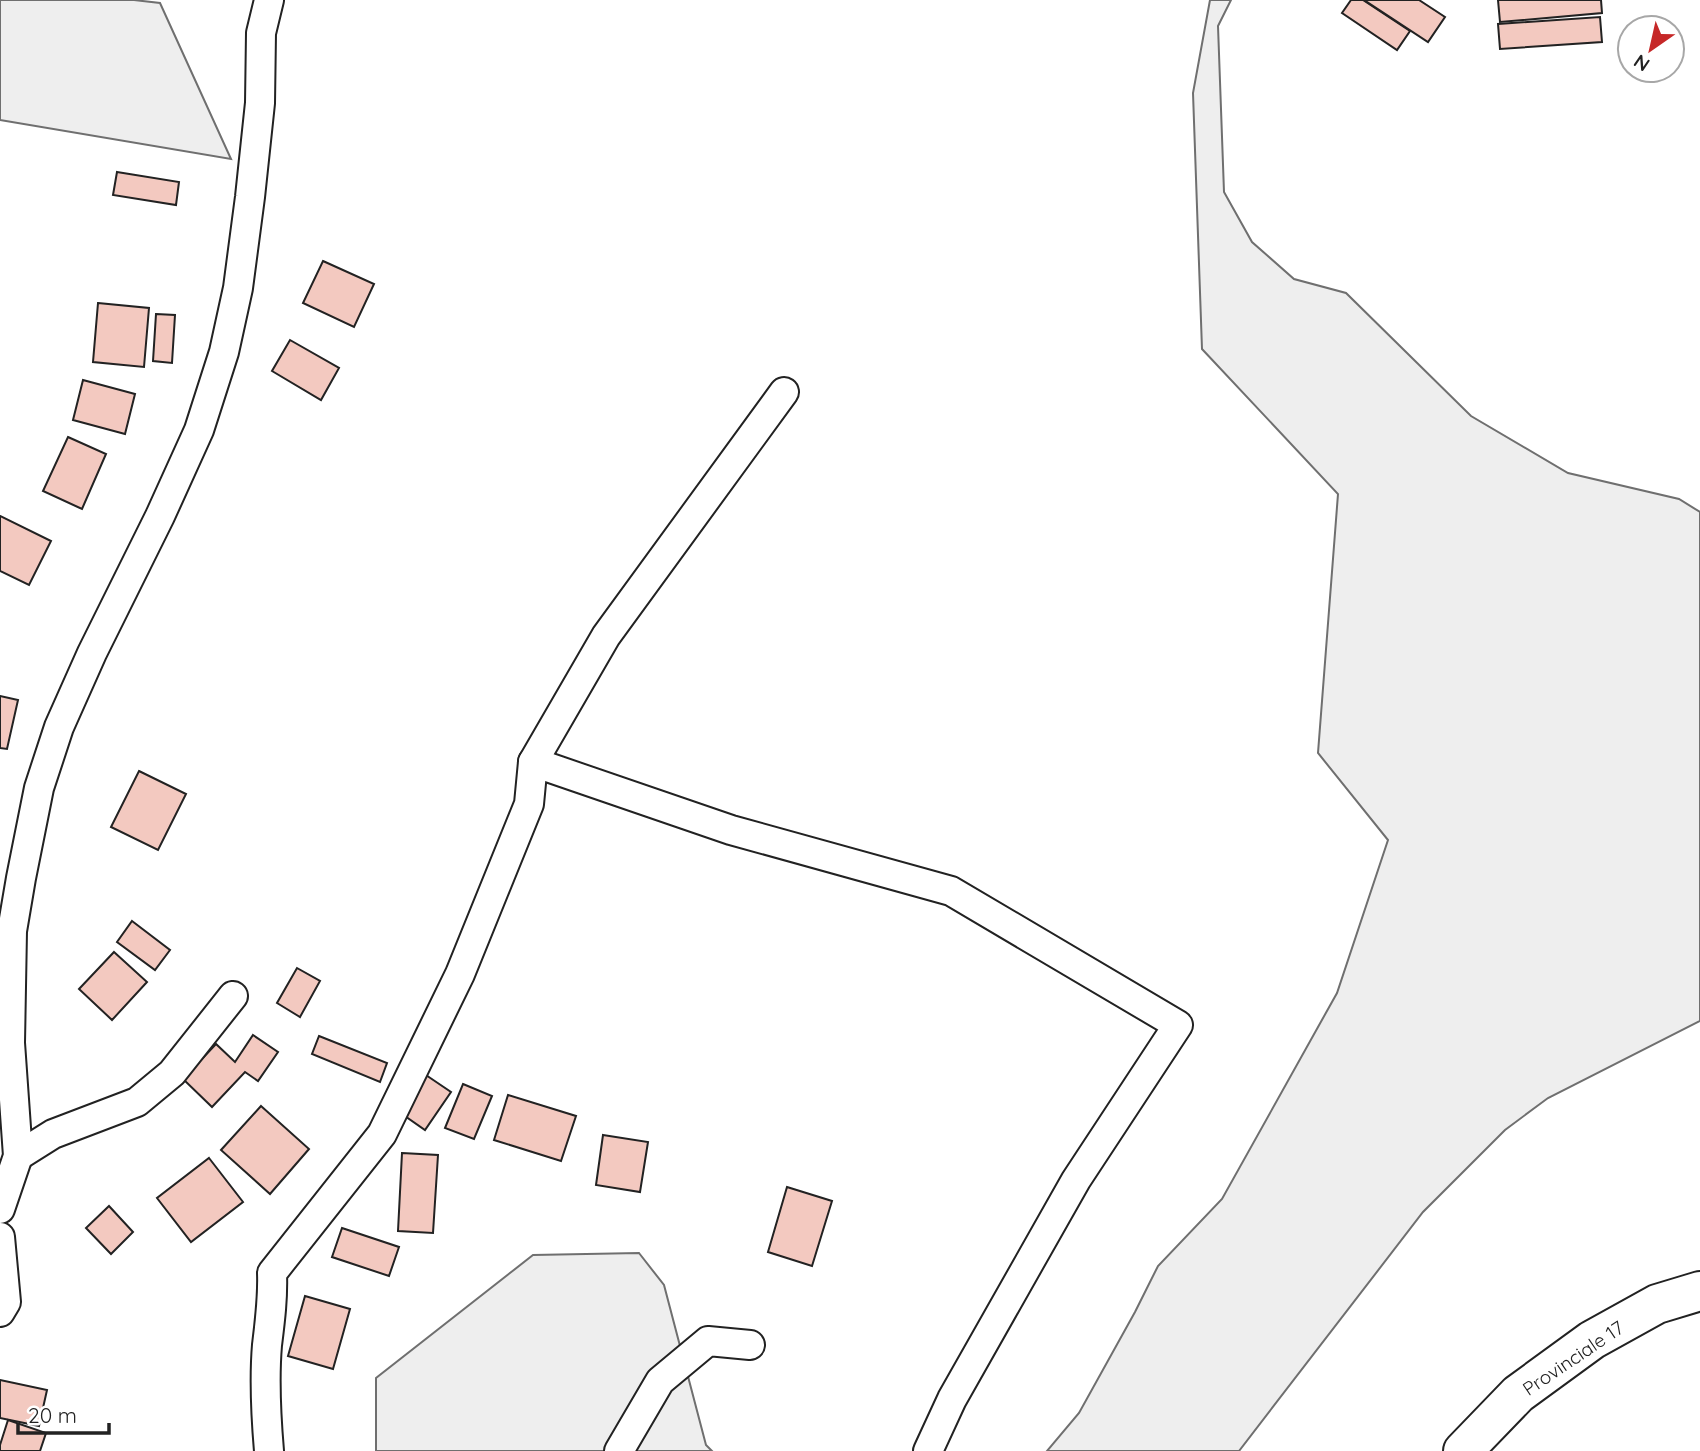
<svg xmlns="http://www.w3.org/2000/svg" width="1700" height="1451" viewBox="0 0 1700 1451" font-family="Quicksand,sans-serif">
<rect width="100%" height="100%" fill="#fff"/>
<g fill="#eee" stroke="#6f6f6f" stroke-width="2">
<path d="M0,0h134l26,3 71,156 -231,-39z"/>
<path d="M1210,0h21l-13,26 6,166 28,50 42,37 52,14 125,123 97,57 111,26 21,13v509l-152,77 -43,32 -82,82 -184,239h-192l32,-38 56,-101 23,-46 64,-67 115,-206 51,-153 -70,-87 20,-259 -136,-145 -9,-256z"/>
<path d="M639,1253l25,32 42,160 6,6h-336v-73l157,-123z"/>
</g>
<g fill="#f3c9c0" stroke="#222" stroke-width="2">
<path d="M1351,0h12l47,31 -13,19 -55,-37z"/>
<path d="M1364,0h55l26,17 -17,25z"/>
<path d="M1498,0h103l1,13 -102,9z"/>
<path d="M1600,17l2,25 -102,7 -2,-25z"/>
<path d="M117,172l62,10 -3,23 -63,-10z"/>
<path d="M323,261l51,23 -20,43 -51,-24z"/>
<path d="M98,303l51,5 -5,59 -51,-5z"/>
<path d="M156,314l19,1 -3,48 -19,-2z"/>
<path d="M290,340l49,28 -18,32 -49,-29z"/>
<path d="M83,380l52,14 -10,40 -52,-14z"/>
<path d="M68,437l38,17 -24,55 -39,-18z"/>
<path d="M0,516l51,25 -22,44 -29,-14z"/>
<path d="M0,696l18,4 -11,49 -7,-1z"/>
<path d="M139,771l47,23 -28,56 -47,-23z"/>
<path d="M132,921l38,29 -15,20 -38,-28z"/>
<path d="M114,952l33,30 -35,38 -33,-31z"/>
<path d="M297,968l23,13 -20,36 -23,-14z"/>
<path d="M253,1035l25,17 -20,29 -13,-9 -33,35 -29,-28 33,-35 19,18z"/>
<path d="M319,1036l68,27 -7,19 -68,-28z"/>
<path d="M417,1069l34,23 -26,38 -33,-23z"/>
<path d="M463,1084l29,12 -18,43 -29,-11z"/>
<path d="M508,1095l68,21 -15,45 -67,-21z"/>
<path d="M261,1106l48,43 -39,45 -49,-44z"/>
<path d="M603,1135l45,7 -8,50 -44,-7z"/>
<path d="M402,1153l36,2 -5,78 -35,-2z"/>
<path d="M209,1158l34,44 -52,40 -34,-44z"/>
<path d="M787,1187l45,14 -20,65 -44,-14z"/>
<path d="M109,1206l24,26 -22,22 -25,-26z"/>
<path d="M342,1228l57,19 -10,29 -57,-19z"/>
<path d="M305,1296l45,13 -17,60 -45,-13z"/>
<path d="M0,1380l47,10 -8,36 -39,-8z"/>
<path d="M8,1420l38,13 -6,18h-40v-6z"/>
</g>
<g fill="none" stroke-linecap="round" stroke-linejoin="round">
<g stroke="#222" stroke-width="32">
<g id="street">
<path d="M533,762l198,68 220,61 227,134 -102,155 -124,219 -24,52"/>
<path d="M18,1156l35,-22 84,-32 35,-29 61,-77"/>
<path d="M0,1209l18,-53 -8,-113 2,-112 9,-53 18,-90 20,-61 33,-74 68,-137 39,-86 25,-78 14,-64 12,-91 10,-94 1,-70 8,-33"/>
<path d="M0,1237l6,65 -6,10"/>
<path d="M269,1451c-3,-35 -5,-70 -2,-106 3,-24 6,-47 5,-72l110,-139 78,-160 69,-170 4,-42 73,-126 178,-244"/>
<path d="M619,1451l41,-70 48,-40 42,4"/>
</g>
</g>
<g stroke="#222" stroke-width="42">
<path id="primary" d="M1463,1451l55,-57 74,-54 65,-36 43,-13"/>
</g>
<use href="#street" stroke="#fff" stroke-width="28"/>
<use href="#primary" stroke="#fff" stroke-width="38"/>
</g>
<g text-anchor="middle" stroke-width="5" stroke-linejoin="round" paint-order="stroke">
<g font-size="19" fill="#222" stroke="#fff">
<text transform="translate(1573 1358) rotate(-34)" y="7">Provinciale 17</text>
</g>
</g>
<g transform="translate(1651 49) rotate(214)"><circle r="33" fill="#ffffff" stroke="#a7a7a7" stroke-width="2"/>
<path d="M0-5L12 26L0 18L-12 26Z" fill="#c62828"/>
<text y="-10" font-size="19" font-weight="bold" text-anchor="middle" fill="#222222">N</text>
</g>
<path d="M18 1423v10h91v-10" fill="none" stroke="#222222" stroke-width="3.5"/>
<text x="28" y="1423" font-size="21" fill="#222222" stroke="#ffffff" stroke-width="5" paint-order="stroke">20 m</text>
</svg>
